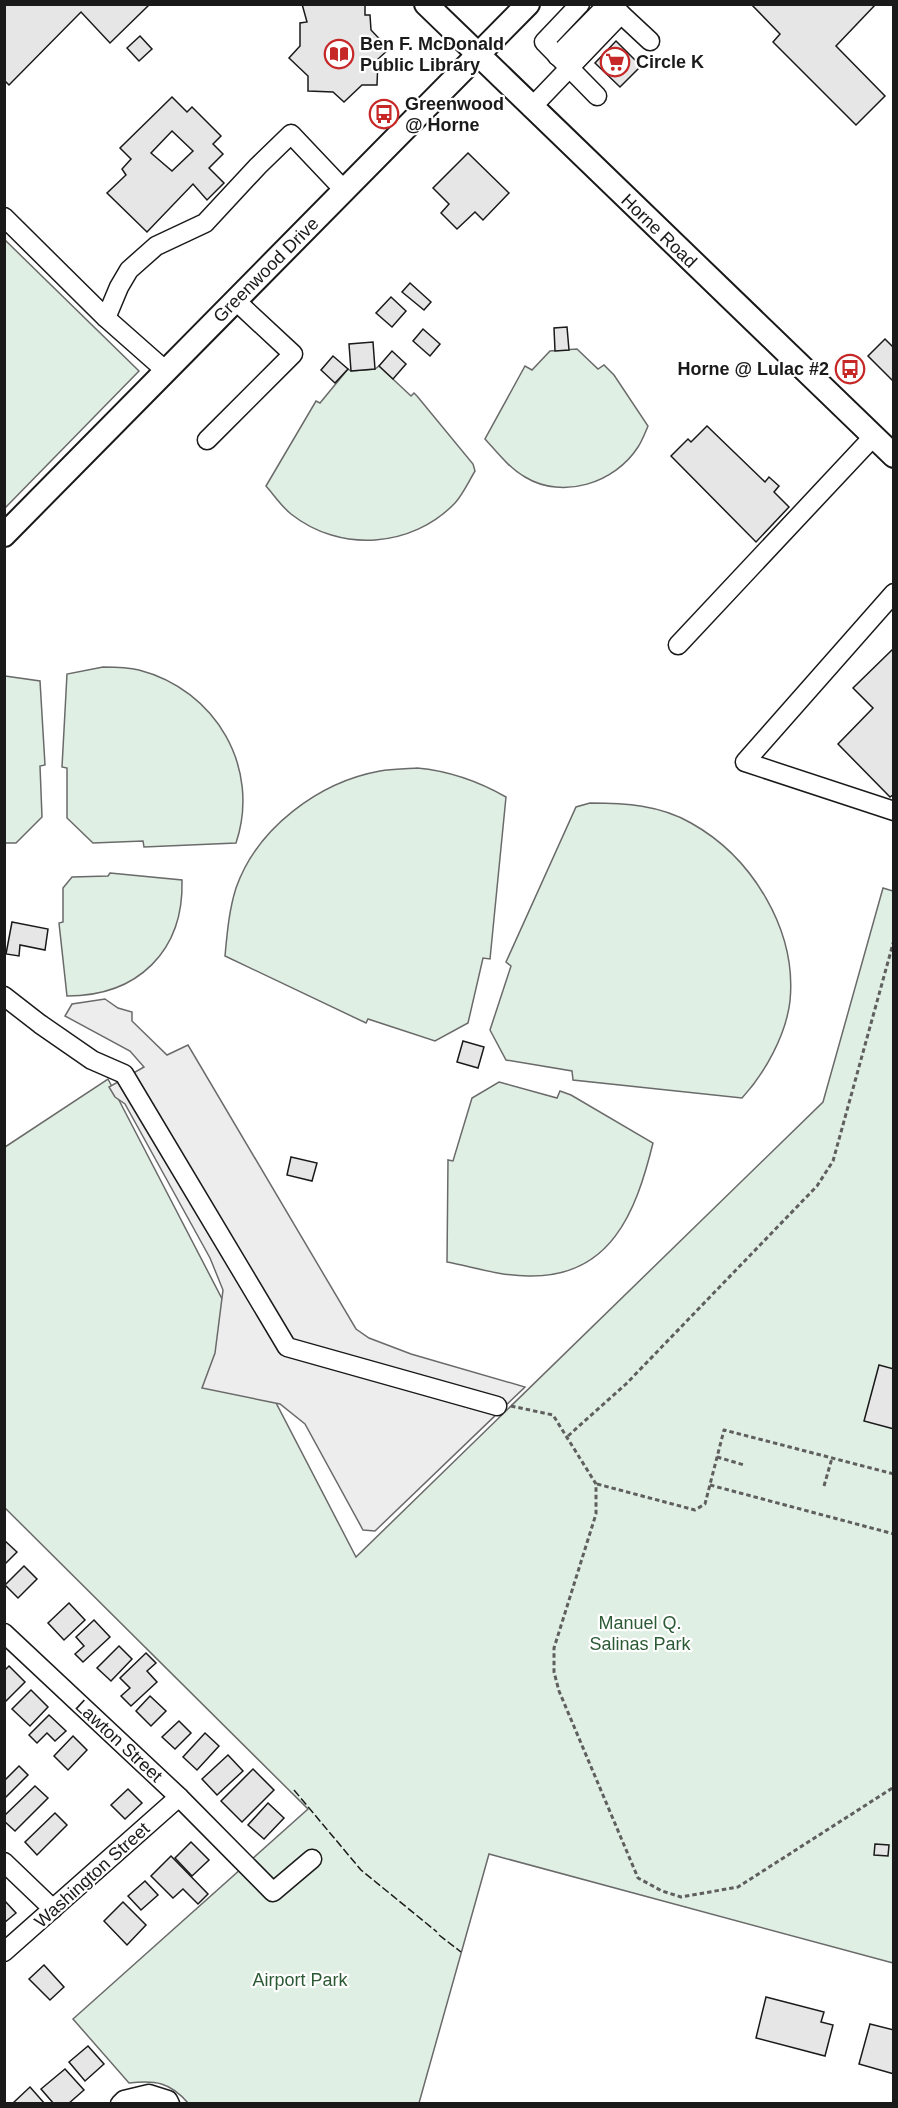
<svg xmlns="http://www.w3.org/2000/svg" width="898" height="2108" viewBox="0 0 898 2108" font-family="Arial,sans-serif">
<rect width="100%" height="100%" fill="#fff"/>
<g fill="#e0efe3" stroke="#6a6a6a" stroke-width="1.5">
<path d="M5,240l134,131 -134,137h-1z"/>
<path d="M577,349l21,20 6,-4 10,10 34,51c-3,7 -6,15 -10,21 -23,36 -75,53 -113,30 -16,-9 -28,-25 -40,-38l40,-73 7,4 18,-19z"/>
<path d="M379,366l32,30 3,-3 3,3 56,68 2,7c-6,10 -12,23 -20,32 -43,45 -115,50 -164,11 -9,-7 -17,-19 -25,-28l50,-85 4,2 28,-34 3,2 24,-2z"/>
<path d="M103,667c12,0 24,0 36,3 77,20 122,98 97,173l-92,4 -1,-6 -50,2 -26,-25v-50l-5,-1 5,-93z"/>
<path d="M5,676l35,5 5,84 -5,1 2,51 -26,26h-11z"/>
<path d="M417,768c33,3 61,13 89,29l-16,162 -7,-1 -15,65 -33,18 -67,-22 -2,4 -141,-67c2,-22 4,-46 11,-68 21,-60 83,-106 144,-117 12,-2 25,-2 37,-3z"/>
<path d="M590,803c35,0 70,2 101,20 61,34 106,107 99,178 -4,34 -25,72 -48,97l-169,-18 -1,-9 -66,-11 -16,-30 21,-64 -5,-4 70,-155z"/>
<path d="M110,873l72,7c2,71 -44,116 -115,116l-8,-73 4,-1v-34l9,-11 36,-1z"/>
<path d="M883,888l10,3v1072l-404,-109 -70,249h-231c-18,-21 -33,-23 -59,-20l-56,-64 235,-210 -303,-301v-361l103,-68 248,478 467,-455z"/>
<path d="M499,1082l58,16 3,-7 11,4 82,48c-17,69 -42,135 -125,133 -27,0 -55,-9 -81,-14l1,-102 5,1 19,-63z"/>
</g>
<path fill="#ededed" stroke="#6a6a6a" stroke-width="1.5" d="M105,999l13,9 14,4v9l35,34 21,-10 168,284 13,9 42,16 114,33 -150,144 -12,-1 -58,-106 -25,-20 -78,-16 13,-35 8,-63 -13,-32 -85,-154 -10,-7 -6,-10 35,-20 -14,-16 -65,-35 7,-12z"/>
<g fill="#e6e6e6" stroke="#1a1a1a" stroke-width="1.5" fill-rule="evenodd">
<path d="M4,4h146l-40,39 -29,-31 -72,73 -3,-3 -2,2z"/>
<path d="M302,4h63v11h5l1,15 18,19 -11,10 -1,26h-15l-18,17 -11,-10 -25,-1v-15l-19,-18 11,-12v-23l7,-1z"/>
<path d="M751,4h125l-40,42 49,50 -29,29 -83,-83 7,-8z"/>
<path d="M140,36l12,13 -13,12 -12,-13z"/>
<path d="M616,41l25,25 -21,21 -25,-24z"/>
<path d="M172,97l15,15 5,-5 29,29 -8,8 10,10 -14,14 15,15 -17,17 -14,-16 -46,48 -40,-39 19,-18 -4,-6 9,-10 -11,-11zM172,131l21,20 -21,20 -21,-18z"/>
<path d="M468,153l41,40 -26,27 -8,-8 -18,17 -16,-16 8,-9 -16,-16z"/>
<path d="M410,283l21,19 -7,8 -22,-18z"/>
<path d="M391,297l15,14 -14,16 -16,-14z"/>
<path d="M567,327l2,23 -14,1 -1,-23z"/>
<path d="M423,329l17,15 -10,12 -17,-15z"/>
<path d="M885,339l9,9v34l-26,-26z"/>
<path d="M373,342l2,27 -24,2 -2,-27z"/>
<path d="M392,351l14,13 -13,15 -14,-13z"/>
<path d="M333,356l15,13 -13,14 -14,-13z"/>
<path d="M707,426l58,56 4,-5 10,9 -5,6 15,15 -33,35 -85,-86 17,-17 3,3z"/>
<path d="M894,648v146l-4,3 -52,-53 35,-36 -20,-20z"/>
<path d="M12,922l36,7 -3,21 -25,-5 -1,11 -13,-2z"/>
<path d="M463,1041l21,6 -6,21 -21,-6z"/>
<path d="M291,1157l26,6 -5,18 -25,-6z"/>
<path d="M879,1365l15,4v60l-30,-8z"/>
<path d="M4,1540l13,12 -13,13z"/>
<path d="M24,1566l13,13 -19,19 -13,-13z"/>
<path d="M69,1603l16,17 -21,20 -16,-17z"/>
<path d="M94,1620l16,17 -27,25 -8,-8 9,-8 -8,-9z"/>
<path d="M119,1646l13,13 -21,22 -14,-13z"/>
<path d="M146,1653l10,10 -9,8 10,11 -26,24 -10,-10 9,-8 -10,-10z"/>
<path d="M9,1666l16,16 -21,21v-32z"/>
<path d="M31,1690l17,17 -18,19 -18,-17z"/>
<path d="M150,1696l16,15 -15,15 -15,-15z"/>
<path d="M49,1715l17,16 -11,10 -8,-8 -10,10 -8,-8z"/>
<path d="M179,1721l12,12 -16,16 -13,-12z"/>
<path d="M205,1733l14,13 -22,24 -14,-13z"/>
<path d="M73,1736l14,14 -19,20 -14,-14z"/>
<path d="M228,1755l15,16 -26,24 -15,-16z"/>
<path d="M19,1766l9,9 -24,24v-18z"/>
<path d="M253,1769l21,21 -32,32 -21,-21z"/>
<path d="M35,1786l13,12 -33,33 -11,-10v-5z"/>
<path d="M128,1789l14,14 -17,16 -14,-14z"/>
<path d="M268,1803l16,15 -20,21 -16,-14z"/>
<path d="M55,1813l12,12 -30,30 -12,-13z"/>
<path d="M191,1842l18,18 -17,16 -17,-18z"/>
<path d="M875,1844l14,1 -1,11 -14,-1z"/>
<path d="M171,1856l37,38 -10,10 -15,-15 -10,9 -22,-22z"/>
<path d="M145,1881l13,14 -17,15 -13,-14z"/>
<path d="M4,1900l12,13 -12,10z"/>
<path d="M123,1902l23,23 -19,20 -23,-24z"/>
<path d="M44,1965l20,22 -14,13 -21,-21z"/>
<path d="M766,1997l58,15 -3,10 12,3 -8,31 -69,-18z"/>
<path d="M870,2024l24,6v44l-35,-10z"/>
<path d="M88,2046l16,18 -19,17 -16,-19z"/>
<path d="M65,2069l19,21 -16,14h-14l-13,-15z"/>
<path d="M30,2087l15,17h-31l-1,-1z"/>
</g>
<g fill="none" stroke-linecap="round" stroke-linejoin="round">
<g stroke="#1a1a1a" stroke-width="21">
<g id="minor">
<path d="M580,4l-36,38 53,54"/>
<path d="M621,14l29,27"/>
<path d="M557,56l51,-52"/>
<path d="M531,108l90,-94 -9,-10"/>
<path d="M4,217l102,101 60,53"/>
<path d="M106,318l13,-31 10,-17 27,-24 49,-23 53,-57 33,-32 53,56"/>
<path d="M207,440l86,-86 -57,-53"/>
<path d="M894,593l-149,169 149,49"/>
<path d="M678,645l195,-208"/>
<path d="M4,996l36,28 52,36 32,14 163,273 210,59"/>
<path d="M4,1633l175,164 94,95 39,-33"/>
<path d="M4,1862l49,47"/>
<path d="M4,1952l175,-155"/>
<path d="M120,2104l4,-4 25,-6 19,6 2,4"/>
</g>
</g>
<g stroke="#1a1a1a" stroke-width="26">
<g id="major">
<path d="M426,4l468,452"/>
<path d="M4,535l524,-531"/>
</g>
</g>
<g stroke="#5f5f5f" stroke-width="3" stroke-dasharray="4.5 3" stroke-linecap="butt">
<path d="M511,1406l42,9 43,69v30l-42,134v24l5,19 79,187 24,13 19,6 57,-10 156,-100"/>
<path d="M568,1436l58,-52 191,-198 16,-25 61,-221"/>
<path d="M717,1457l27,8"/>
<path d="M597,1484l98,26 10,-6 19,-74 170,44"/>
<path d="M710,1485l184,49"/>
<path d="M824,1486l8,-28"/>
</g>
<use href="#minor" stroke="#fff" stroke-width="18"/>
<use href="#major" stroke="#fff" stroke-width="22"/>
<g stroke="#1a1a1a" stroke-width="1.5" stroke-dasharray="8 3" stroke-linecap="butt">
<path d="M294,1790l67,80 76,62"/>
<path d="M439,1935l22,17"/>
</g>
</g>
<defs>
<g id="library-ring" transform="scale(1.5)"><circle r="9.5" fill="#fff" stroke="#c62828" stroke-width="1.5"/><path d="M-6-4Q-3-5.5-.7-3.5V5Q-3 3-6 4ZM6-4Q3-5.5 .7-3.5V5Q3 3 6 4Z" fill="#c62828"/></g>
<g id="supermarket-ring" transform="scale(1.5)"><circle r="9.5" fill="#fff" stroke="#c62828" stroke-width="1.5"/><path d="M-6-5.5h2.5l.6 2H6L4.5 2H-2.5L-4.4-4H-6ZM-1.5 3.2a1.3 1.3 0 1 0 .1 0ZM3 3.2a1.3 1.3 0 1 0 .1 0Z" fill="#c62828"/></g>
<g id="bus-ring" transform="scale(1.5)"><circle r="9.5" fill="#fff" stroke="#c62828" stroke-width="1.5"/><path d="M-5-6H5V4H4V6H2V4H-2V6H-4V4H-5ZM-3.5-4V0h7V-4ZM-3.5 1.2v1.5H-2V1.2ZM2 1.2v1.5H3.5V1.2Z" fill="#c62828"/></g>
</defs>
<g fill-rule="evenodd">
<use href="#library-ring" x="339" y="54"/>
<use href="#supermarket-ring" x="615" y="62"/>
<use href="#bus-ring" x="384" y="114"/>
<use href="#bus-ring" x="850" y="369"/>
</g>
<g text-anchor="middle" stroke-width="4.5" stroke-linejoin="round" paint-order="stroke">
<g font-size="18" font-weight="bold" fill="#1a1a1a" stroke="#fff" text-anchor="start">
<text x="360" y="50">Ben F. McDonald<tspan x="360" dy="21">Public Library</tspan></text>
<text x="636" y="68">Circle K</text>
<text x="405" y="110">Greenwood<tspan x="405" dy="21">@ Horne</tspan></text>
<text x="829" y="375" text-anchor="end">Horne @ Lulac #2</text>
</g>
<g font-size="18" fill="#1a1a1a" stroke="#fff">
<text transform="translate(659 231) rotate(44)" y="6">Horne Road</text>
<text transform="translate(266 270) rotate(-45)" y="6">Greenwood Drive</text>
<text transform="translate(119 1741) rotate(43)" y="6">Lawton Street</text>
<text transform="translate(92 1875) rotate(-42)" y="6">Washington Street</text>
</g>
<g font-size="18" fill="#2b5a34" stroke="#fff">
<text x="640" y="1629">Manuel Q.<tspan x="640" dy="21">Salinas Park</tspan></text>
<text x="300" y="1986">Airport Park</text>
</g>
</g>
<rect width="898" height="2108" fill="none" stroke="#1a1a1a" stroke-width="12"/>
</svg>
